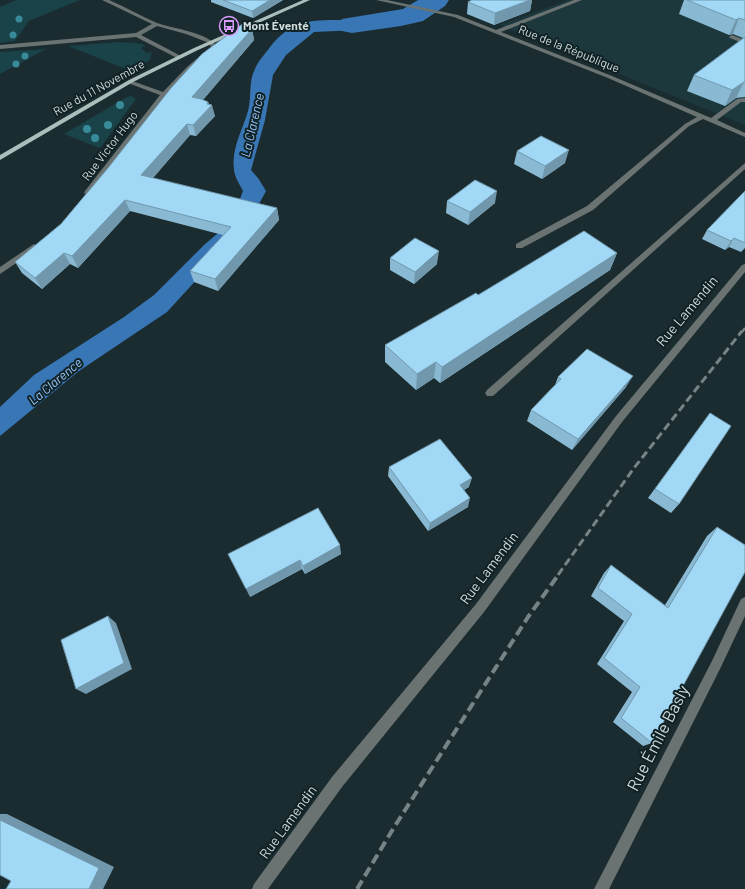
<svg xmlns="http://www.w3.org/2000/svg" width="745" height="889" viewBox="0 0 745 889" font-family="Barlow,sans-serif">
<rect width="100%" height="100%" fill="#1a2c2f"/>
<path fill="#1d383d" d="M569,0h176v125l-246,-100z"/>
<g fill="#194249">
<path d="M16,0h64l-51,21 -14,20 -15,2v-36z"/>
<path d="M119,42l17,1 10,2 -5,3 6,5 5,-1 -2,8 -19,11 -63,-25z"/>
<path d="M46,49l-46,25v-22z"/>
<path d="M131,96l5,3 -36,49 -36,-14 63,-37z"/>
</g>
<path fill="#3976b5" d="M408,10h5l19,4 -32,10 -42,6 -44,2 -28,23 -13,20 -8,45 -14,50 7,8 8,13 -12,22 -34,41 -53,58 -88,59 -79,65v-29l34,-32 90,-58 30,-22 50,-50 13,-11 19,-25 7,-18c-3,-6 -9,-15 -9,-22 -3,-20 9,-40 14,-58 4,-14 0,-29 7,-42 3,-8 10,-15 15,-22 29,-38 63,-23 103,-28 12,-1 24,-5 35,-9z"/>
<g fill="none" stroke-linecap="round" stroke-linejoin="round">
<path fill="#3976b5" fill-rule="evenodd" d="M418,0h31l-4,6 -22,15 -22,5 -49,7 -10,-2 -4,-6 4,-6 61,-10z"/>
<g fill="#6a7372" fill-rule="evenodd">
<path d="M102,0h7c16,7 32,16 48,23 17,6 51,9 60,24l-25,21 -26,27 -75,100h-3l-4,-2 1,-2 75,-96 -32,-12v-2h4l31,11 25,-26 23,-19 -2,-4 -23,-9 -29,-8 -16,9 40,21v2h-4l-41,-21 -136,12v-4l136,-12 16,-9z"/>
<path d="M376,0h11l71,15 38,15 78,-30h8l-81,32 111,44 99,42 26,-19 8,-1v4h-4l-24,18 28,13v4l-42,-18 -14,7 -96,84 -71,38h-6v-4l71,-38 98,-82 12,-7 -89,-39 -154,-61z"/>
<path d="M732,35l13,5v4l-15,-6 -1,-1z"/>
<path d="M745,163v6l-252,227h-6l-2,-3 2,-3z"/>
<path d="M34,244l4,3 -1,2 -37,25v-7z"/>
<path d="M745,264v8l-123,150 -138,190 -142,175 -74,102h-16l2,-5 78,-107 144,-173 140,-188 126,-151z"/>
<path d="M745,597v19l-25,53 -111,220h-15l118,-228 29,-62z"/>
</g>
<path fill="#abbebc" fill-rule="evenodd" d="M303,0h7l-112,50 -65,32 -133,78v-5l129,-75 65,-32z"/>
<path stroke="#768487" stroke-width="2.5" stroke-dasharray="6 3" stroke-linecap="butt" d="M742,332l3,-4"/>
<path stroke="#768487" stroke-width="3" stroke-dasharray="8 4" stroke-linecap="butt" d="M558,575l76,-107 108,-137"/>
<path stroke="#768487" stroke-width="4" stroke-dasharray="10 5" stroke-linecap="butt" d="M357,889l36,-60 135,-212 31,-43"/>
</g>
<g fill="#398a98">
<circle cx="19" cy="19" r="3.5"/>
<circle cx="13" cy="35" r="3.5"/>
<circle cx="25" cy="56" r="3.5"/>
<circle cx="16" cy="64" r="3.5"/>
<circle cx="120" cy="105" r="4"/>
<circle cx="108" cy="125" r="4"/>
<circle cx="87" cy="129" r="4"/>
<circle cx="95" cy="138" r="4"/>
</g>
<g fill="#8abad3">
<path d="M211,0h72l-30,18 -42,-16z"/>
<path d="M472,0h60l-2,11 -36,14 -27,-11 1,-12z"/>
<path d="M684,0h61v97l-9,1 -11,8 -38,-15 7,-16 49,-37 -10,-4 -4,1 -50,-21z"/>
<path d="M252,29l2,11 -51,60 5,2 7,14 -19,20 -6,-1 -37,43 124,30 2,12 -61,71 -24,-9 -4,-11 33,-36 -93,-24 -52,57 -8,-4 -28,25 -20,-16 -7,-11 46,-38 47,-56z"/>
<path d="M517,151l48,12 -23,16 -28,-15z"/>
<path d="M745,191v57l-4,4 -12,-5 -4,3 -23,-11 5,-9z"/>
<path d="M447,201l48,2 -27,22 -22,-12z"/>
<path d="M617,253l-7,17 -170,113 -6,-5 -18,12 -31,-28v-17l93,-50z"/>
<path d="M390,258l47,6 -23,20 -24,-14z"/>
<path d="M558,377l68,10 -54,63 -45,-29 4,-11 24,-25z"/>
<path d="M710,413l-31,91 -8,9 -23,-15z"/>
<path d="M389,467l80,20 -5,3 4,17 -40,24 -40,-55z"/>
<path d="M318,508l23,46 -36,20 -3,-5 -52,28z"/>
<path d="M717,527l-65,216 -9,3 -30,-24 19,-30 -35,-28 27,-43 -33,-25 13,-23 7,-8 54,40 42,-69z"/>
</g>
<g fill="#7097ac">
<path d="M270,0h13l-30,18 -1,-7z"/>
<path d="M530,0h2l-2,11 -36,14 1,-12z"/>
<path d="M739,18l-6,16 -4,1 7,-15z"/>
<path d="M252,29l2,11 -59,69 -3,-12z"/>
<path d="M744,82l-8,16 -11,8 7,-16z"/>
<path d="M208,102l2,6 2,-3 3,11 -19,20 -3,-11 14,-21z"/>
<path d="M187,124l3,11 -45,52 -4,-12z"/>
<path d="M569,150l-4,13 -23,16 3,-13z"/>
<path d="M497,191l-2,12 -27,22 2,-13z"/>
<path d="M125,200l5,11 -52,57 -6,-12z"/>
<path d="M277,208l2,12 -61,71 -3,-12z"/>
<path d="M734,238l-5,9 -4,3 6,-9z"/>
<path d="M439,251l-2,13 -23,20 1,-12z"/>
<path d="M64,253l6,11 -28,25 -7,-11z"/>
<path d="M617,253l-7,17 -170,113 2,-16z"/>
<path d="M436,362l-2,16 -18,12 1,-16z"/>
<path d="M633,376l-7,11 -54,63 6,-11z"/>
<path d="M472,478l-3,9 -11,6 2,-8z"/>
<path d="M470,498l-2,9 -40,24 2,-8z"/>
<path d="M340,545l1,9 -36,20 -2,-8z"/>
<path d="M300,560l2,9 -52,28 -4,-8z"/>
<path d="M108,616l8,7 16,46 -46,25 -10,-5z"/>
<path d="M0,814h7l107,53 -11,22h-14l-89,-69z"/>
</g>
<g fill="#a0d8f5" stroke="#7097ac">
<path d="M223,0h47l-18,11z"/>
<path d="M472,0h58l-35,13 -27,-11z"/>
<path d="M687,0h58v20l-6,-2 -3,2z"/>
<path d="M245,22l7,7 -60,68 9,2 7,3 -1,2 5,1 -19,20 -6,-1 -46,51 136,33 -62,71 -25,-8 41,-44 -106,-27 -53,56 -8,-3 -29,25 -20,-16 46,-38 47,-56 63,-80 31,-34z"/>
<path d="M745,37v45h-1l-12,8 -38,-15z"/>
<path d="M541,136l28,14 -24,16 -28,-15z"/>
<path d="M475,180l22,11 -27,21 -23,-11z"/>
<path d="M745,191v52l-11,-5 -3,3 -24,-11z"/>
<path d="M584,231l33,22 -175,114 -6,-5 -19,12 -32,-29 91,-52 2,2z"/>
<path d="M415,238l24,13 -24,21 -25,-14z"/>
<path d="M587,349l46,27 -55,63 -47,-29 30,-31 -3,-2z"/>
<path d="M710,413l21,13 -52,78 -24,-15z"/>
<path d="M440,439l32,39 -12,7 10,13 -40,25 -41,-56z"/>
<path d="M318,508l22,37 -37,21 -3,-6 -54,29 -18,-35z"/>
<path d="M717,527l28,18v27l-93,171 -31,-25 19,-31 -36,-29 28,-44 -34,-26 13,-23 57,43z"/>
<path d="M108,616l16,47 -48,26 -15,-49z"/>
<path d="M0,820l99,48 -10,21h-83l5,-8 -11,-6z"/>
</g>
<defs>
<g id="bus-ring" transform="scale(1)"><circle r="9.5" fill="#102225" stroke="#d79bf9" stroke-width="1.5"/><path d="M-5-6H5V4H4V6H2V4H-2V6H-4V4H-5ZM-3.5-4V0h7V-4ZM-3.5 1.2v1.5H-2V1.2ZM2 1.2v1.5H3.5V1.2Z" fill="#d79bf9"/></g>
</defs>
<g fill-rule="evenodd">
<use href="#bus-ring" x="229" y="26"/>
</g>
<g text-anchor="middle" stroke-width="4" stroke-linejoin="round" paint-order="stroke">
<g font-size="12" font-weight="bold" fill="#cfdadc" stroke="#102225" text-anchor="start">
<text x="243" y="30">Mont Éventé</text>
</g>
<g font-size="12" fill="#cfdadc" stroke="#102225">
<text transform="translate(569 49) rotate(22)" y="4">Rue de la République</text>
<text transform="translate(99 88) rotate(-29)" y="4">Rue du 11 Novembre</text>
<text transform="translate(110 146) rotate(-53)" y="4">Rue Victor Hugo</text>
</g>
<g font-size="13" font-style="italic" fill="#98c6fa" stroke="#102225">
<text transform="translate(252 125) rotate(-77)" y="5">La Clarence</text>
<text transform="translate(55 381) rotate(-40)" y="5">La Clarence</text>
</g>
<g font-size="14" fill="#cfdadc" stroke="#102225">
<text transform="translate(687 311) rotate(-50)" y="5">Rue Lamendin</text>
<text transform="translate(489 568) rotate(-53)" y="5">Rue Lamendin</text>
<text transform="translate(288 822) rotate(-54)" y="5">Rue Lamendin</text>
</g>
<g font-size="17" fill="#cfdadc" stroke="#102225">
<text transform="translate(658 738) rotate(-63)" y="6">Rue Émile Basly</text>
</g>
</g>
</svg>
